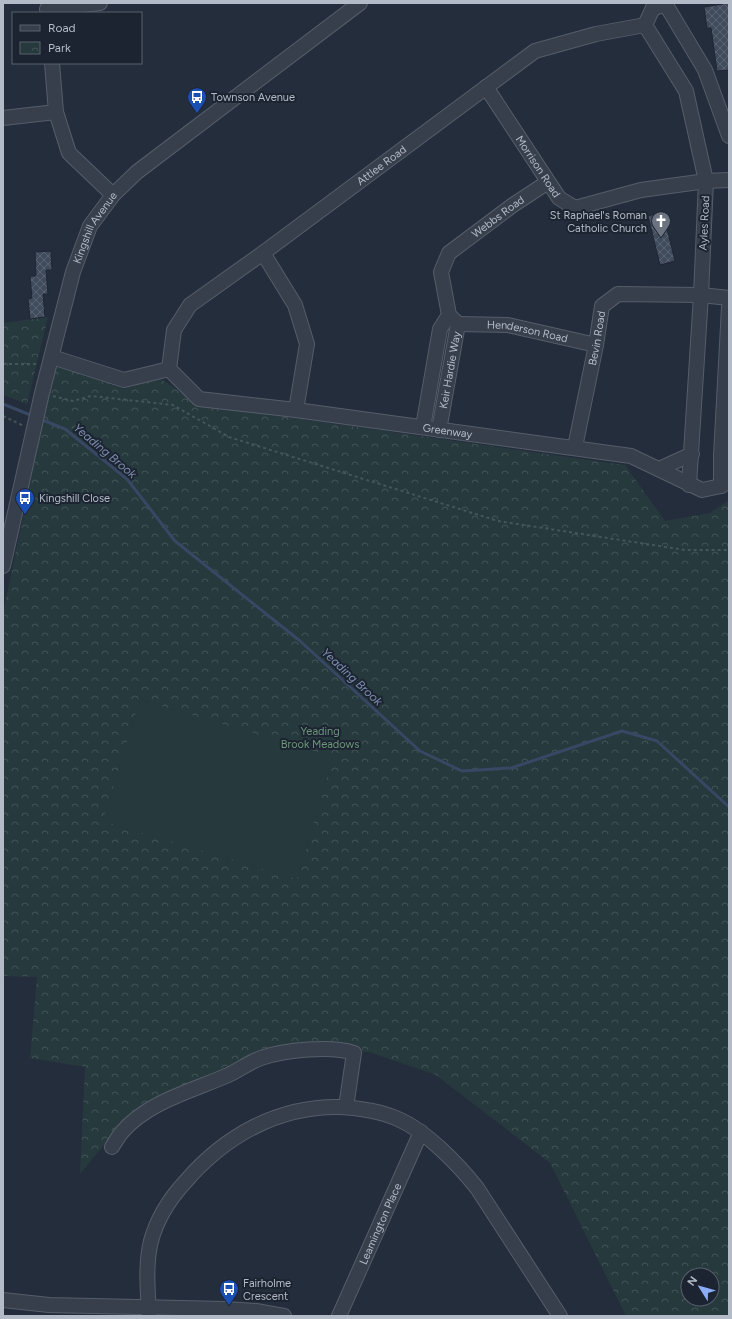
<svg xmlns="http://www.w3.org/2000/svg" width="732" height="1319" viewBox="0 0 732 1319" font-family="Figtree,sans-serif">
<defs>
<pattern id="park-crowns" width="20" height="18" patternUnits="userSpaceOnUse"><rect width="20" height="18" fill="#26393d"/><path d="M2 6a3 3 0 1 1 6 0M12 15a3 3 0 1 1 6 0" fill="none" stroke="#435458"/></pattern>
<pattern id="building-cross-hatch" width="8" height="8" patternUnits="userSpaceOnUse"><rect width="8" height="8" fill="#404b5b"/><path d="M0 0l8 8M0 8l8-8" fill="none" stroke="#596371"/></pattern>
</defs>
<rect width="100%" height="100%" fill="#242d3c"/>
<g fill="url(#park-crowns)" fill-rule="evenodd">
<path d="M48,317l-21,87 -24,-9v-72z"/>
<path d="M55,364l69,25 35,-11 41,27 425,60 40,56 45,-8 19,-13v816h-103l-76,-153 -114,-88 -67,-23 -85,-1 -159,69 -45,54 5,-107 -55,-9 7,-81 -34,-1v-363zM688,1275h24v24h-24z"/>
</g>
<path fill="#26393d" d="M140,700l193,57 -36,122 -194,-58z"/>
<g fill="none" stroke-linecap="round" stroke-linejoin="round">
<g stroke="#384763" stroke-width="3">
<path d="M3,404l30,12"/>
<path d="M40,419l25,10 62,50 48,62 125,100 120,110 42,20 49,-3 111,-37 35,10 72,66"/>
</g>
</g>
<g fill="url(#building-cross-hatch)" stroke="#1f2633">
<path d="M729,3v67l-12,1 -6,-43h-4l-3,-21z"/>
<path d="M663,212l12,49 -15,4 -12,-49z"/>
<path d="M51,251l1,19h-6l2,24h-5l2,23 -15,2 -2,-20 4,-1 -2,-22h6l-1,-24z"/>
</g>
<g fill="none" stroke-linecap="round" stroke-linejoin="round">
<g stroke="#565d6a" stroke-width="16">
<g id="minor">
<path d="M653,8l-8,17 41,66 20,90 -5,114 -12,190"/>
<path d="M653,8l13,-3 39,65 24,66"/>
<path d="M47,9l53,-6"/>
<path d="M52,63l4,49 13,41 44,42"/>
<path id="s1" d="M486,87l73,111 16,10 66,-18 65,-9 23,-1"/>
<path d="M3,118l53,-6"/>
<path d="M263,253l32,52 12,39 -11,66"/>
<path d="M729,307l-8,149 8,7"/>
<path id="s2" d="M458,324l-9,-9 -8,-43 8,-19 64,-48 35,-23"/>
<path id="s3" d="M458,324l50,1 88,20"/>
<path d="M52,357l72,23 45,-11"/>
<path id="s4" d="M169,369l5,-39 16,-25 73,-52 272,-202 61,-17 49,-9"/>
<path id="s5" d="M169,369l30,30 97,11 335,46 71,34 19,-4 8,-5"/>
<path d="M423,427l17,-98 9,-14"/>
<path id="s6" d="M439,430l19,-106"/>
<path id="s7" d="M575,447l21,-102 6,-39 16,-12 83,1 28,3"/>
<path d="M721,456v30"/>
<path d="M659,469l33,-15"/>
<path id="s8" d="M3,566l39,-173 31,-121 17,-46 23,-31 24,-23 223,-169"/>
<path d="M112,1147c3,-5 6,-10 10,-15 26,-30 69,-41 104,-56 12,-5 23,-14 35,-18 23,-8 71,-13 93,-5l-8,54"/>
<path d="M3,1300l46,5 176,4 31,2 28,5"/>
<path d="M149,1316c-1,-25 -4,-51 2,-75 6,-22 20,-44 35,-60 39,-45 92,-75 153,-74 20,1 41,4 59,12 28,12 60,45 79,69l83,128"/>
<path id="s9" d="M339,1316l82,-184"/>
</g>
</g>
<g stroke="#44565a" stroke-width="2" stroke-dasharray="3 3" stroke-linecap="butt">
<path d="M3,364h35"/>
<path d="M53,396l20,5 18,-5 82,9 56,32 269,84 187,29h44"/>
<path d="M3,416l21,10"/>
</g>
<use href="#minor" stroke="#383f4c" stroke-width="14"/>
</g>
<defs>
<g id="bus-pin" transform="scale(1)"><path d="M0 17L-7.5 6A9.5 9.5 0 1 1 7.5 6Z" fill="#1a4fb4" stroke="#1d2431"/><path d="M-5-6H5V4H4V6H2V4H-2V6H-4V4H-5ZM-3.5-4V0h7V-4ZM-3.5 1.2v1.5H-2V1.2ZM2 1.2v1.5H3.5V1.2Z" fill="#fff"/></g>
<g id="church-pin" transform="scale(1)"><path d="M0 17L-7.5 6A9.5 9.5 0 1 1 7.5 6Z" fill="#6b7280" stroke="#1d2431"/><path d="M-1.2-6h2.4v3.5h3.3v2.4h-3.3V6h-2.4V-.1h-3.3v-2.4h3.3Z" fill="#fff"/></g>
</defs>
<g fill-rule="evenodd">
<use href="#bus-pin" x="197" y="97"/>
<use href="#church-pin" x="661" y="221"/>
<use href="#bus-pin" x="25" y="498"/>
<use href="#bus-pin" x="229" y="1289"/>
</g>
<g text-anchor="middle" stroke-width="4" stroke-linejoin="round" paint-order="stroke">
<g font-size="11" fill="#b3bac8" stroke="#1d2431" text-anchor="start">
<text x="211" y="101">Townson Avenue</text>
<text x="647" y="219" text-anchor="end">St Raphael's Roman<tspan x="647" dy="13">Catholic Church</tspan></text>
<text x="39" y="502">Kingshill Close</text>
<text x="243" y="1287">Fairholme<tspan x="243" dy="13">Crescent</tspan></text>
</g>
<g font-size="11" fill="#b3bac8" stroke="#1d2431">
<text dy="4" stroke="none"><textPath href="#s4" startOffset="306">Attlee Road</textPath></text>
<text dy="4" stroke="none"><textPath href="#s1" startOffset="95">Morrison Road</textPath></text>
<text dy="4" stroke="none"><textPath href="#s2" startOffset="138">Webbs Road</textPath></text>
<text transform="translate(704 223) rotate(-87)" y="4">Ayles Road</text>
<text dy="4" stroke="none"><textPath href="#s8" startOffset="352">Kingshill Avenue</textPath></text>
<text dy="4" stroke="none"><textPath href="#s3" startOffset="70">Henderson Road</textPath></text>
<text dy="4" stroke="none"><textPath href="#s7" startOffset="111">Bevin Road</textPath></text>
<text dy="4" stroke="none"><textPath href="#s6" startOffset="61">Keir Hardie Way</textPath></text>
<text dy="4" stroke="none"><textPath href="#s5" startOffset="293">Greenway</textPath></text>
<text dy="4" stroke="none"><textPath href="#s9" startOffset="101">Leamington Place</textPath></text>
</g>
<g font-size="11" fill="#6b9878" stroke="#1d2431">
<text x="320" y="735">Yeading<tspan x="320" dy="13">Brook Meadows</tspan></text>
</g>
<g font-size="12" font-style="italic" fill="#7c8eaf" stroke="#1d2431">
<text transform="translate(105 451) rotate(40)" y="4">Yeading Brook</text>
<text transform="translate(352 677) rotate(43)" y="4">Yeading Brook</text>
</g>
</g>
<rect width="732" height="1319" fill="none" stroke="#b3bac8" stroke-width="8"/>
<rect x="12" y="12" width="130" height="52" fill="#1d2431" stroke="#59606d"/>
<rect x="20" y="25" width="20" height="6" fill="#383f4c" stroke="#59606d"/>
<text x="48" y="32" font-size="12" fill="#b3bac8">Road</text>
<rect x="20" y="42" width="20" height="12" fill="url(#park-crowns)" stroke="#59606d"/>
<text x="48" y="52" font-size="12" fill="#b3bac8">Park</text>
<g transform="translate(700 1287) rotate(307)"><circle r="19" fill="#1d2431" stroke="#59606d"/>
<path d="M0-3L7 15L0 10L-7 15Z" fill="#8badf6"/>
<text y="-6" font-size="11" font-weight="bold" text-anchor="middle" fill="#b3bac8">N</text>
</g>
</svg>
